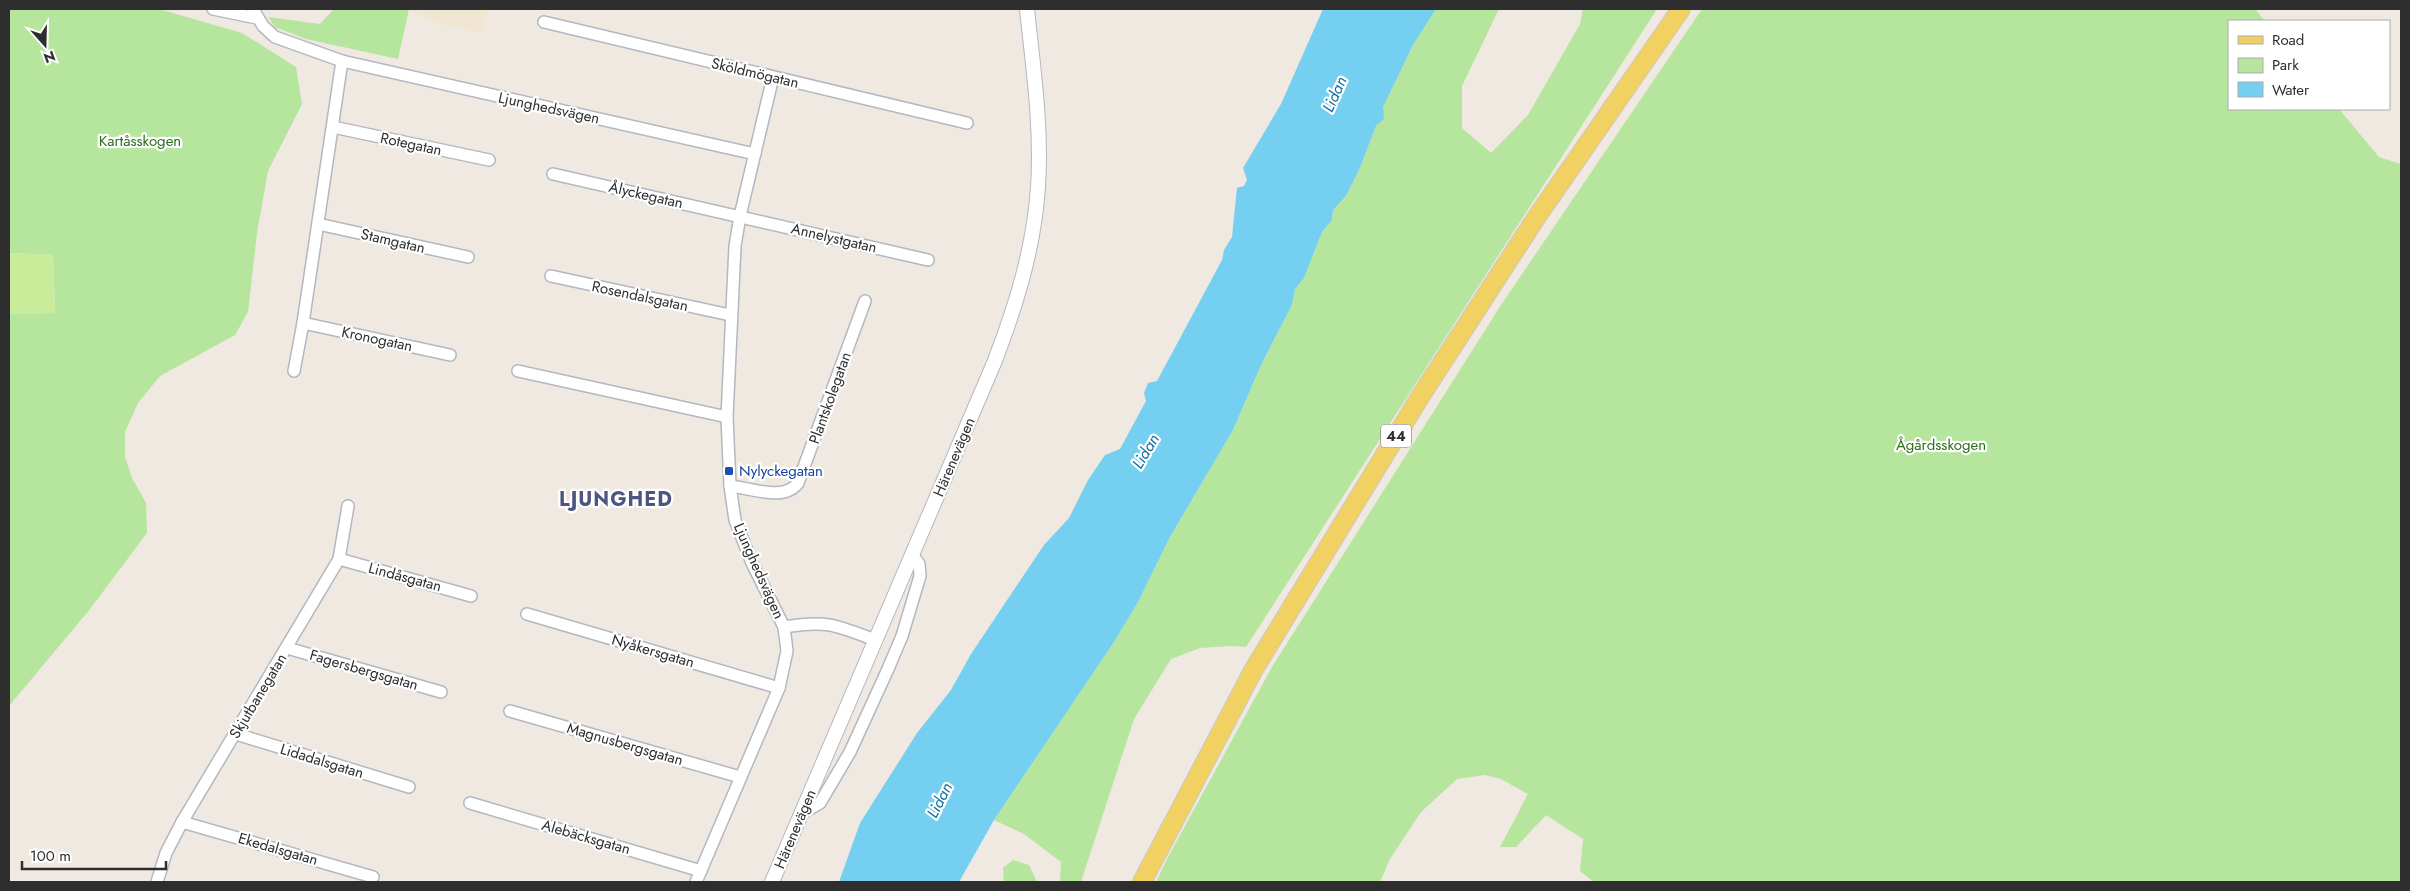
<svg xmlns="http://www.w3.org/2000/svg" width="2410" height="891" viewBox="0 0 2410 891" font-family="Jost,sans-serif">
<rect width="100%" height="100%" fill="#efe9e1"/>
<path fill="#f0e6d1" d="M409,9h80l-9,23 -37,-7 -35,-14z"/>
<g fill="#b6e59e">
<path d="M9,9h150l83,24 54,34 6,37 -34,67 -11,62 -9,79 -13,23 -75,41 -22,27 -13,29v24l7,22 14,25 1,30 -57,76 -81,97v-392l46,-1 -2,-58 -44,-2z"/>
<path d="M334,9h75l-11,50 -92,-20 -31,-12 -7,-10 52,7z"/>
<path d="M1436,9h63l-37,77v42l29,25 37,-38 52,-91 3,-15h74l-411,638 -14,-1 -32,2 -29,11 -37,60 -53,163h-21l1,-20 -37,-28 -30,-14 120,-178 24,-40 32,-65 63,-107 28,-65 31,-60 3,-16 9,-11 18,-46 10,-12 1,-10 13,-14 14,-28 16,-42 8,-7 -2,-11 31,-63z"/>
<path d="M1702,9h553l10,12h-36v88h110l40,48 22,7v718h-807l-14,-11 3,-32 -37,-24 -30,32h-16l28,-53 -27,-15 -16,-4 -28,4 -36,33 -31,47 -10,23h-224l12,-25 104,-190 229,-362z"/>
<path d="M1013,860l16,5 8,17h-33l-1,-14z"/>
</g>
<path fill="#c9ec9a" d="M9,253l44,2 2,58 -46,1z"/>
<path fill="#75cff0" d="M1323,9h113l-23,36 -30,62 1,12 -8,7 -16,42 -14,28 -13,14 -1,10 -10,12 -18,46 -9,11 -3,16 -31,60 -28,65 -63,107 -32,65 -24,40 -120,178 -35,62h-120l21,-59 57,-90 34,-43 20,-36 73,-109 25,-27 19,-38 17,-25 15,-6 26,-48 -2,-8 4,-10 9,-2 65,-121 2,-10 8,-13 5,-49 7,-2 3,-6 -4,-12 38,-64z"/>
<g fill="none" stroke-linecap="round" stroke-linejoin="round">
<g stroke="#b4b7c1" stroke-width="14">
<g id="minor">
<path d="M213,9l44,9"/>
<path d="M253,9l10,17 12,11 67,24 413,93"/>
<path d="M544,22l423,101"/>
<path d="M333,127l156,33"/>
<path d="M553,174l375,86"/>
<path d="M318,224l150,33"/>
<path d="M551,276l179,39"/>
<path d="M303,323l147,32"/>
<path d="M294,371l9,-48 39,-262"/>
<path d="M518,371l209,46"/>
<path d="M730,486c21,2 54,16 68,-3l67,-182"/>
<path d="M339,559l132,37"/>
<path d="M527,614l252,74"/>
<path d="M784,627c43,-7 52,-2 91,13"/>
<path d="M287,648l154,44"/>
<path d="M510,711l230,66"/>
<path d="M236,734l173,53"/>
<path d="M470,803l231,68"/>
<path d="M801,814l19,-11 30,-51 38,-83 14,-33 18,-60 -1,-12 -7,-10"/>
<path d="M182,822l191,55"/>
<path d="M157,882l9,-29 16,-31 157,-263 9,-53"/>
<path d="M696,882l83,-194 8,-37 -3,-24 -32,-64 -17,-43 -5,-34 -3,-69 8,-171 5,-30 33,-139"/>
</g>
</g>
<g stroke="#b4b7c1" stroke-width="16">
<path id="tertiary" d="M772,882l222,-519c22,-57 40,-115 44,-176 4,-60 -5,-120 -11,-178"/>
</g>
<g stroke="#c9c9c9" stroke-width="20">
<path id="primary" d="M1142,882l112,-213 166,-272 116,-179 145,-209"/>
</g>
<use href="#minor" stroke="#fff" stroke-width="11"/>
<use href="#tertiary" stroke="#fff" stroke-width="14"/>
<use href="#primary" stroke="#f2d163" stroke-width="18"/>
</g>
<rect fill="#1a4fb4" stroke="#fff" stroke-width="2" x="724" y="466" width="10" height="10" rx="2.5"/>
<g text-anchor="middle" stroke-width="4.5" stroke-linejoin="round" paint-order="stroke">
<rect fill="#fff" stroke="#6d6d6d" stroke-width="1" x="1381" y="424.5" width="30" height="23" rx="4"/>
<g font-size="14" font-weight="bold" fill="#2e2e2e">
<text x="1396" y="441">44</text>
</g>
<g font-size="15" fill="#2e2e2e" stroke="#fff">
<text transform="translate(755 73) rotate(13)" y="5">Sköldmögatan</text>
<text transform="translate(549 108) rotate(12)" y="5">Ljunghedsvägen</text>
<text transform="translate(411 144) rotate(12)" y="5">Rotegatan</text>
<text transform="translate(646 195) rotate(13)" y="5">Ålyckegatan</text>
<text transform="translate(834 238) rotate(13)" y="5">Annelystgatan</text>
<text transform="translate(393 241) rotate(13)" y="5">Stamgatan</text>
<text transform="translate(640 296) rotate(12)" y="5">Rosendalsgatan</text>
<text transform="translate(377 339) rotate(12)" y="5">Kronogatan</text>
<text transform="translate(830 398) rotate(-70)" y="5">Plantskolegatan</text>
<text transform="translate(954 457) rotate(-67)" y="5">Härenevägen</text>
<text transform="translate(759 571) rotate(66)" y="5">Ljunghedsvägen</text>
<text transform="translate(405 577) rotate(15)" y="5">Lindåsgatan</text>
<text transform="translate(653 651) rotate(16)" y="5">Nyåkersgatan</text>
<text transform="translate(364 670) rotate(16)" y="5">Fagersbergsgatan</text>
<text transform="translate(258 696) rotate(-59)" y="5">Skjutbanegatan</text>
<text transform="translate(625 744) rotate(16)" y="5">Magnusbergsgatan</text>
<text transform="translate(322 761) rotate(17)" y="5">Lidadalsgatan</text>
<text transform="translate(795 829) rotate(-67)" y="5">Härenevägen</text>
<text transform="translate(586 837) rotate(16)" y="5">Alebäcksgatan</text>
<text transform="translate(278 849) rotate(16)" y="5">Ekedalsgatan</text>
</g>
<g font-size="15" fill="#2c6e1b" stroke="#fff">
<text x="140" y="146">Kartåsskogen</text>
<text x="1941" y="450">Ågårdsskogen</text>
</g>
<g font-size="15" fill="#164399" stroke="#fff" text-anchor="start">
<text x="739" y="476">Nylyckegatan</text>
</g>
<g font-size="16" font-style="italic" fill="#0d6fa3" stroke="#fff">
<text transform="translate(1334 94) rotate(-66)" y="6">Lidan</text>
<text transform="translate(1145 451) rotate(-59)" y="6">Lidan</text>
<text transform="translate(939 800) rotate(-63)" y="6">Lidan</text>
</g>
<g font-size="20" font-weight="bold" letter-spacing="1" fill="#4d5680" stroke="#fff">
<text x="616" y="506">LJUNGHED</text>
</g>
</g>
<rect width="2410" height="891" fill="none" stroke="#2e2e2e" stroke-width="20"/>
<rect x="2228" y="20" width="162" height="90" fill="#ffffff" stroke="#ababab"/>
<rect x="2238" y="36" width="25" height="8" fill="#f2d163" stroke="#ababab"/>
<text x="2272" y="45" font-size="15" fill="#2e2e2e">Road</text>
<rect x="2238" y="58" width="25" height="15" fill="#b6e59e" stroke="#ababab"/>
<text x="2272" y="70" font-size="15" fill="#2e2e2e">Park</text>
<rect x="2238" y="82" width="25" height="15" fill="#75cff0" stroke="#ababab"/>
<text x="2272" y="95" font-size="15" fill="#2e2e2e">Water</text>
<g transform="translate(45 45) rotate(160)" stroke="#ffffff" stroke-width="4" paint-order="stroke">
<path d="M0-4L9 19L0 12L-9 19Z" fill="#2e2e2e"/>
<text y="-8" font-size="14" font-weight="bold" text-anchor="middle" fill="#2e2e2e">N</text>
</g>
<path d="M22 861v8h144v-8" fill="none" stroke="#2e2e2e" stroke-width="2.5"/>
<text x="30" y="861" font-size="15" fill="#2e2e2e" stroke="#ffffff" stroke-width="4" paint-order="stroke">100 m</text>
</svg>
